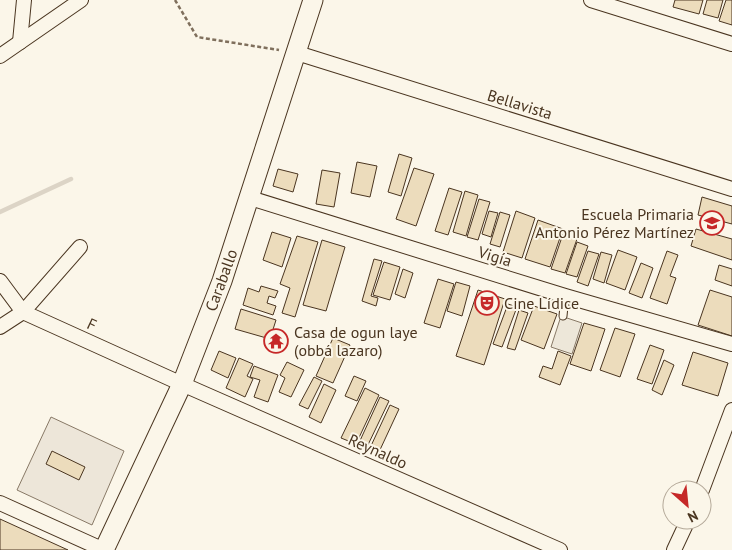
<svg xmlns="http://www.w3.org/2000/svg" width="732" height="550" viewBox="0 0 732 550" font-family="'PT Sans',sans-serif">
<rect width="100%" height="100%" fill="#fbf6e9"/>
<path fill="#ede6d9" stroke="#887966" d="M51,417l73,34 -32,74 -75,-35z"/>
<path fill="#ede7d9" stroke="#887966" d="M561,316l21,7 -10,31 -21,-7z"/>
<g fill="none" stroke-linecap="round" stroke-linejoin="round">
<path stroke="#dcd4c6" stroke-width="4.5" d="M0,212l71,-33"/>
</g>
<g fill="#ecdcbc" stroke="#4a3520">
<path d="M675,0h28l-4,14 -26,-7z"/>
<path d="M707,0h16l-5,18 -15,-4z"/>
<path d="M726,0h6v25l-13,-4z"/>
<path d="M399,154l13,4 -11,38 -13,-4z"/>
<path d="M357,162l20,4 -7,31 -19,-4z"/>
<path d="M414,168l20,6 -18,52 -20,-7z"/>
<path d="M278,169l20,5 -5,18 -20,-6z"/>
<path d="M322,170l18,3 -6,34 -18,-3z"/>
<path d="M449,188l13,4 -14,43 -13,-4z"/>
<path d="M465,191l13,4 -12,41 -13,-4z"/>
<path d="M702,197l30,9v18l-34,-9z"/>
<path d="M479,199l11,3 -12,38 -11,-3z"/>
<path d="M489,211l9,2 -7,24 -9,-3z"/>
<path d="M516,211l19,7 -13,40 -19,-6z"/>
<path d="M500,212l10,3 -10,32 -10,-3z"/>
<path d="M538,220l25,9 -13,38 -25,-8z"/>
<path d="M696,229l36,10v21l-41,-14z"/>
<path d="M272,232l19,6 -9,29 -19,-7z"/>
<path d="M563,234l14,5 -12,34 -14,-4z"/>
<path d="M297,236l21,6 -23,75 -13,-4 8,-25 -10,-4z"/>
<path d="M322,240l23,7 -19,64 -23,-6z"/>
<path d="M577,242l11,4 -11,31 -11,-3z"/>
<path d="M618,250l19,7 -12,33 -19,-7z"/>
<path d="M588,251l11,3 -11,32 -11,-4z"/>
<path d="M667,251l11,4 -8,21 6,2 -9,26 -17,-6z"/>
<path d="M601,252l11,3 -8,28 -11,-4z"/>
<path d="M374,259l8,2 -11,35 7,2 -2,8 -14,-5z"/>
<path d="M384,262l16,5 -10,33 -17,-5z"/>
<path d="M641,263l12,5 -11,30 -13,-5z"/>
<path d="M719,265l13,4v17l-17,-6z"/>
<path d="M403,269l10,4 -8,25 -10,-4z"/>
<path d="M438,279l16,5 -14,44 -16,-5z"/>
<path d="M456,282l14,4 -8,30 -15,-5z"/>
<path d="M261,286l17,5 -3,7 -6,-2 -2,7 9,3 -3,9 -30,-10 5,-17 11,4z"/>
<path d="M478,290l27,9 -21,66 -28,-9z"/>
<path d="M710,290l22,7v39l-34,-11z"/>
<path d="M508,304l9,3 -15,40 -9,-3z"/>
<path d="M534,306l23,8 -13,35 -23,-9z"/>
<path d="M241,309l35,11 -6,19 -35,-10z"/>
<path d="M519,310l9,3 -13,37 -8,-2z"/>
<path d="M584,323l21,6 -14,42 -21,-7z"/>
<path d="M615,328l20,6 -15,43 -20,-7z"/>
<path d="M333,338l17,7 -17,38 -17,-7z"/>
<path d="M650,345l14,5 -12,34 -15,-5z"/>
<path d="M219,351l17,7 -8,20 -17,-8z"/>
<path d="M558,351l13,5 -11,29 -21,-8 4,-11 9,3z"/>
<path d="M693,352l35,11 -10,33 -36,-11z"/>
<path d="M239,358l14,6 -6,12 6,3 -8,18 -19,-9z"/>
<path d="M664,360l10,5 -12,30 -10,-5z"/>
<path d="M287,362l17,8 -13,27 -12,-5 6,-14 -5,-3z"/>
<path d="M254,366l24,9 -10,27 -14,-5 6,-17 -10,-3z"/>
<path d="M354,376l12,5 -9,20 -12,-5z"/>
<path d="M314,377l8,4 -14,28 -9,-4z"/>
<path d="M324,384l12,6 -15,33 -12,-6z"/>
<path d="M365,388l14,7 -23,49 -15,-6z"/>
<path d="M380,397l9,4 -23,48 -8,-4z"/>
<path d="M390,405l9,4 -20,43 -9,-4z"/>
<path d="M52,451l33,16 -6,13 -33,-16z"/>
<path d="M0,519l68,31h-68z"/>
</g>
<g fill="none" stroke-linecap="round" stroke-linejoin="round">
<g stroke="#4a3520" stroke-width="9">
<path id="lane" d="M563,316l2,-20"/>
</g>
<g stroke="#4a3520" stroke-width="16">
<g id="street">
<path d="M591,0l141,44"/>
<path d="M20,42l4,-42"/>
<path d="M297,53l435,136"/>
<path d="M0,56l81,-56"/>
<path d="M250,198l315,98 167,48"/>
<path d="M0,281l23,31 159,72 378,166"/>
<path d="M0,327l23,-15 57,-65"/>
<path d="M702,490l30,-80"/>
<path d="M0,503l104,47"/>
<path d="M674,550l14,-30"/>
</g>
</g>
<g stroke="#4a3520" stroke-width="21">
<path id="secondary" d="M104,550l78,-166 40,-103 91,-281"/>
</g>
<path stroke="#7f6f5c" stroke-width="2.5" stroke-dasharray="4 2.5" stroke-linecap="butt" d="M175,0l22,37 82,13"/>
<use href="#lane" stroke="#fbf6e9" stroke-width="7"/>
<use href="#street" stroke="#fbf6e9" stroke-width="14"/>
<use href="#secondary" stroke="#fbf6e9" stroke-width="19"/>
</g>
<defs>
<g id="school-ring" transform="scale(1.25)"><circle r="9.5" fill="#fbf6e9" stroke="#c62828" stroke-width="1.5"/><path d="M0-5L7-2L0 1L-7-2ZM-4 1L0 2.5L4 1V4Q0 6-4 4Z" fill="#c62828"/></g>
<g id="theatre-ring" transform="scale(1.25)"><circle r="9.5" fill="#fbf6e9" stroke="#c62828" stroke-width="1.5"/><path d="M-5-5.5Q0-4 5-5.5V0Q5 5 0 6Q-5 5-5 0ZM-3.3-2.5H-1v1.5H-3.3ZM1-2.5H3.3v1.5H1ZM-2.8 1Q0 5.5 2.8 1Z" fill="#c62828"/></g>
<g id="temple-ring" transform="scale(1.25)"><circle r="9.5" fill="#fbf6e9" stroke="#c62828" stroke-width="1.5"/><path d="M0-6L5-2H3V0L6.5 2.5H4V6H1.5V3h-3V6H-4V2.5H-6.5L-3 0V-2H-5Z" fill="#c62828"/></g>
</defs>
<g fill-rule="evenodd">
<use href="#school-ring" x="712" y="223"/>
<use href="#theatre-ring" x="487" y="303"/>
<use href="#temple-ring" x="276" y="341"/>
</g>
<g text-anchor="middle" stroke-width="4" stroke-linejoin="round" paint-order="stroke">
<g font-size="16" fill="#4a3520" stroke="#fbf6e9">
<text transform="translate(520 104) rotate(17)" y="6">Bellavista</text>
<text transform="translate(495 256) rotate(17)" y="6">Vigía</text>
<text transform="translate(221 280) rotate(-70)" y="6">Caraballo</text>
<text transform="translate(92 324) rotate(25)" y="6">F</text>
<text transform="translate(378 451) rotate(24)" y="6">Reynaldo</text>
</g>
<g font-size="16" fill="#4a3520" stroke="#fbf6e9" text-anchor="start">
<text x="694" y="220" text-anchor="end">Escuela Primaria<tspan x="694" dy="18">Antonio Pérez Martínez</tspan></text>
<text x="504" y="309">Cine Lídice</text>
<text x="294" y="338">Casa de ogun laye<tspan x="294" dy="18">(obbá lazaro)</tspan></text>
</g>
</g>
<g transform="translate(687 505) rotate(153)"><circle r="24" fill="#fbf6e9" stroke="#b4a999"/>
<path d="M0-4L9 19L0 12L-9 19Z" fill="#c62828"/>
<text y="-8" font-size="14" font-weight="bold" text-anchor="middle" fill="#4a3520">N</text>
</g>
</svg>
